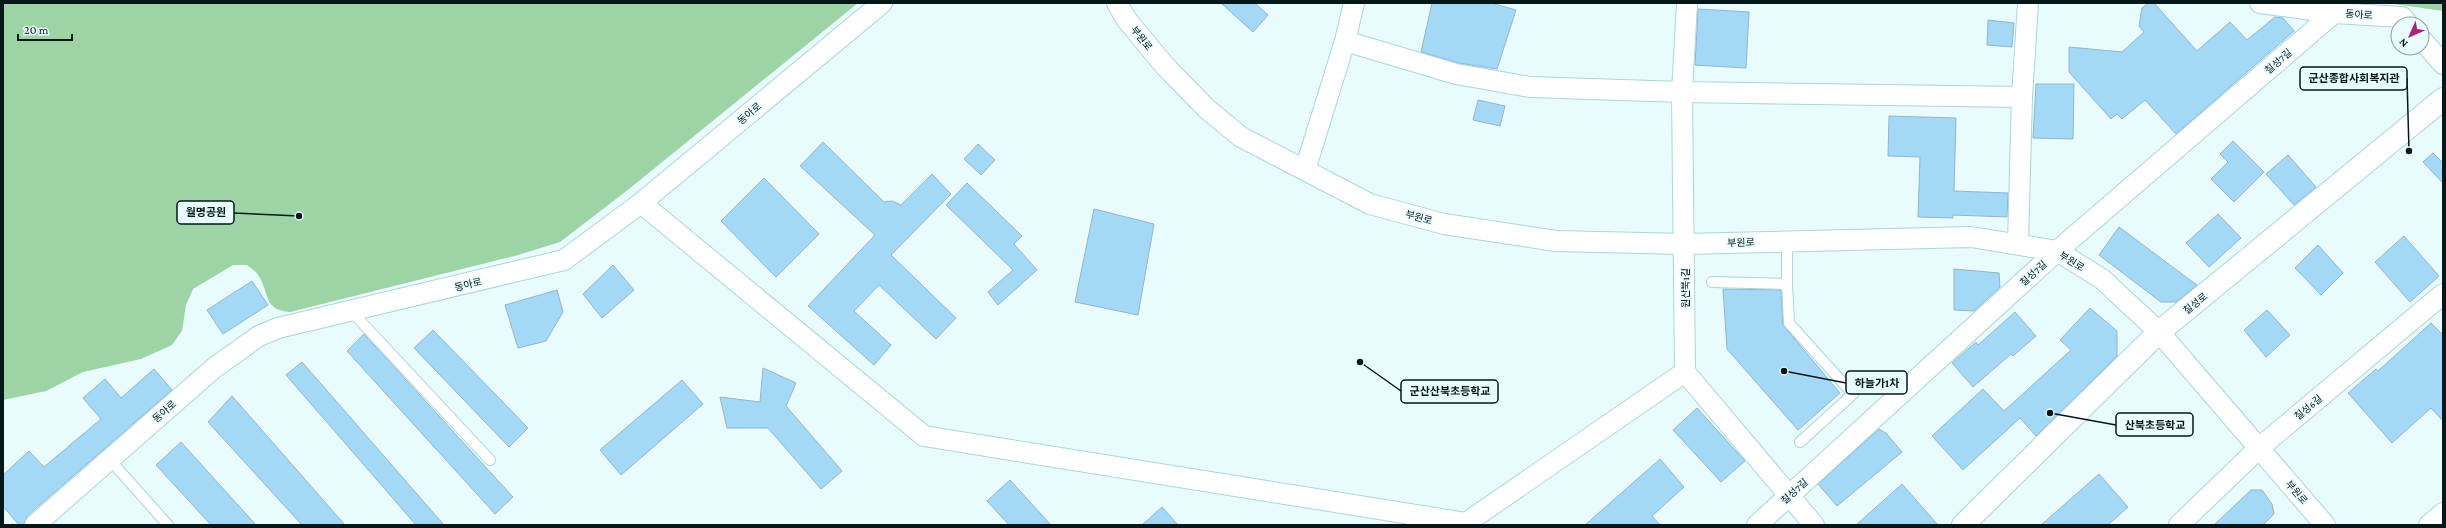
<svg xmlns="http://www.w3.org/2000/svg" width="2446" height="528" viewBox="0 0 2446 528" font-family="'Crimson Pro','Noto Sans KR',serif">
<rect width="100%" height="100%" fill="#e9fbfd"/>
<g fill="#9cd4a5">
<path d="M3,3h855l-229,186 -69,53 -42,13 -228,57c-27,-2 -20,-19 -32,-37 -2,-4 -8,-7 -11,-10h-14l-40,24 -7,16 -4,26 -10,14 -31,14 -58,13 -37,19 -43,9z"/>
<path d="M2387,3h56v8z"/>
</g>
<g fill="#a3d9f7" stroke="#93b6c9">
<path d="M1221,3h34l13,12 -15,17z"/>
<path d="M1432,3h59l25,7 -19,59 -38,-6 -38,-11z"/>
<path d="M2148,3h6l43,48 33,-29 17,18 28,-23 8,1 11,13 -118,103 -31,-34 -23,19 -5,-5 -6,5 -42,-47v-25l53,5 22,-20 -5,-6 3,-18z"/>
<path d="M1698,9l51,3 -3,56 -51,-3z"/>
<path d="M1988,20l26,3 -2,24 -25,-2z"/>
<path d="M2036,84h38l-1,55 -40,-1z"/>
<path d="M1478,100l27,6 -5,20 -27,-6z"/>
<path d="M1889,116l67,2 -2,73 54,2 -1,24 -54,-2v3l-35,-1 2,-60 -32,-1z"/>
<path d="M2233,141l31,31 -30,30 -23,-23 17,-17 -8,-8z"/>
<path d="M823,142l61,60 8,-1 9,4 31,-31 19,20 -60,61 65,63 -20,21 -57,-54 -25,26 37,34 -17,20 -66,-59 67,-71 -75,-69z"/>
<path d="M978,144l17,16 -14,15 -17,-16z"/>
<path d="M2433,153l10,10v20l-20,-21z"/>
<path d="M2288,155l28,32 -22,18 -28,-31z"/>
<path d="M764,178l55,56 -43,43 -55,-56z"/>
<path d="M967,183l55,53 -8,8 23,26 -39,35 -10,-13 25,-22 -67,-65z"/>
<path d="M1094,209l60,15 -16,91 -63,-13z"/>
<path d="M2218,214l23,24 -32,29 -23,-24z"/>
<path d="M2119,227l75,56 3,2 -21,17h-15l-62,-47z"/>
<path d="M2404,236l35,40 -29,26 -35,-40z"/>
<path d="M2318,245l25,28 -22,22 -26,-27z"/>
<path d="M613,265l21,25 -32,28 -19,-24z"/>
<path d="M1954,269l45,4 1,14 -26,24 -20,-1z"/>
<path d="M252,281l16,24 -45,29 -16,-24z"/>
<path d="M1723,289l58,1 2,35 57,68 -42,37 -71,-81z"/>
<path d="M557,290l6,22 -17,29 -28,7 -13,-43z"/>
<path d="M2090,308l27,23v25l-81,80 -16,-18 -57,52 -31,-34 51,-47 21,22 67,-61 -11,-10z"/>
<path d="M2267,310l23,25 -24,22 -22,-27z"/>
<path d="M2015,312l21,24 -23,20 -2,-2 -38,33 -21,-24 24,-21 2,3z"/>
<path d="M2431,323l12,12v86l-12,-13 -39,35 -44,-50 28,-24 2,2z"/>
<path d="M433,330l95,98 -19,19 -95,-99z"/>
<path d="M364,334l149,163 -18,17 -148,-163z"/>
<path d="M302,362l142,163h-28l-130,-150z"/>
<path d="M763,368l33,15 -10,23 56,65 -21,18 -53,-61h-41l-7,-31 40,5z"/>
<path d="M154,369l18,21 -145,126 -3,9h-5l-16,-19v-31l26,-24 15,16 57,-48 -18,-21 22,-19 16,19z"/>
<path d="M682,380l21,24 -82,71 -21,-25z"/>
<path d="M232,396l113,129h-43l-94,-103z"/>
<path d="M1697,408l48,53 -24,21 -48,-52z"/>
<path d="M1879,429l7,4 16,19 -65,54 -19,-22z"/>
<path d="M181,442l75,83h-45l-55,-60z"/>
<path d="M1660,459l24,28 -32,29 8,9h-75z"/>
<path d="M2099,474l29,33 -20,18h-67z"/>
<path d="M1010,480l41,45h-42l-22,-24z"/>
<path d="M1902,484l36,41h-82z"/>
<path d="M2251,490h11l10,14 2,10 -11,11h-49z"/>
<path d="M1162,507l16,18h-36z"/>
</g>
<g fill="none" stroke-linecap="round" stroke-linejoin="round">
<g stroke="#a9d6db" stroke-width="12">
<g id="service">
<path d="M1787,241v43"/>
<path d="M1712,282l75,2 2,39 64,71 -53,48"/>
<path d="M352,312l138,148"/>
<path d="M110,460l58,65"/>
</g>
</g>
<g stroke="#a9d6db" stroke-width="22">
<g id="minor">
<path d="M1117,3l9,16 39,47 42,43 34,28 129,67 74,20 112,17 129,3 286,-7 86,14 45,28 57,53 166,193"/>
<path d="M1687,3l-5,89 3,280 129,153"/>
<path d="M2260,3l74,10 68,4 6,7"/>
<path d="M2422,40l21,24"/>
<path d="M1345,41l111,33 74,13 152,5 340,5"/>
<path d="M1305,170l40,-129 9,-38"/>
<path d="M641,203l283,233 542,87"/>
<path d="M2018,243l4,-146 6,-94"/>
<path d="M35,525l179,-157 45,-32 19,-8 286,-68 77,-57 241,-200"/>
<path d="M1467,525l-1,-2 219,-151"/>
<path d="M1757,525l300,-274 277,-238"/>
<path d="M2179,525l80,-77 184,-154"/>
<path d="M2429,525l14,-12"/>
</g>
</g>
<g stroke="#a9d6db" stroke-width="24">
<path id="tertiary" d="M1963,525l196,-193 284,-233"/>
</g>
<use href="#service" stroke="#fff" stroke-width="10"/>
<use href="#minor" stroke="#fff" stroke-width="20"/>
<use href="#tertiary" stroke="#fff" stroke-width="22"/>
</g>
<g text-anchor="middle" stroke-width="4" stroke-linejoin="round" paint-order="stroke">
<g font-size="10" fill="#061719" stroke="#e9fbfd">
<text transform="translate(2359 14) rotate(4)" y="4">동아로</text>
<text transform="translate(1142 38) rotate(51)" y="4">부원로</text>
<text transform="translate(2278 61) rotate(-41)" y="4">칠성7길</text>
<text transform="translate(749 113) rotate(-40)" y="4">동아로</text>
<text transform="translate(1419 217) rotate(16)" y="4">부원로</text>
<text transform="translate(1741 242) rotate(-2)" y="4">부원로</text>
<text transform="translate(2072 261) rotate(32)" y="4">부원로</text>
<text transform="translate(2033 273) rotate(-42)" y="4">칠성7길</text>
<text transform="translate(468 284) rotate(-14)" y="4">동아로</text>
<text transform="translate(1685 288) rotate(-90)" y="4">원산북1길</text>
<text transform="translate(2195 303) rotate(-39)" y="4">칠성로</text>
<text transform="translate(2308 407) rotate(-40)" y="4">칠성6길</text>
<text transform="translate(164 411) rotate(-41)" y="4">동아로</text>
<text transform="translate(1794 491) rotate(-42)" y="4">칠성7길</text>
<text transform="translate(2297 492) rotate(49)" y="4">부원로</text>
</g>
</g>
<path fill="none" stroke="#061719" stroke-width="1.5" d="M2409 151L2407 78M299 216L234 213M1784 371L1846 383M1360 362L1401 391M2050 413L2116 425"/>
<g fill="#061719" stroke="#e9fbfd" stroke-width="1.5">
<circle cx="2409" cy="151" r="4"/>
<circle cx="299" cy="216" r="4"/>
<circle cx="1784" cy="371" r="4"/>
<circle cx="1360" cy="362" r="4"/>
<circle cx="2050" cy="413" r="4"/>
</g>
<g fill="#e9fbfd" stroke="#061719" stroke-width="1.5">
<rect x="2300" y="67" width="107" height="23" rx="4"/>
<rect x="177" y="201" width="57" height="23" rx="4"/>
<rect x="1846" y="371" width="61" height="23" rx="4"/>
<rect x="1401" y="380" width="97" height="23" rx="4"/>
<rect x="2116" y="413" width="77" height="23" rx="4"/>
</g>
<g font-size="11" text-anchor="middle" font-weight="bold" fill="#061719">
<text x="2354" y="82">군산종합사회복지관</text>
<text x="206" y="216">월명공원</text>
<text x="1877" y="387">하늘가1차</text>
<text x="1450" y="395">군산산북초등학교</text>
<text x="2155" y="429">산북초등학교</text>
</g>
<rect width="2446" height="528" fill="none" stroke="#061719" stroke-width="8"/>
<g transform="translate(2410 36) rotate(225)"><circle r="19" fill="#e9fbfd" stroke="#8ea0a2"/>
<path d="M0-3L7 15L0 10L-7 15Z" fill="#a4277a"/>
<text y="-6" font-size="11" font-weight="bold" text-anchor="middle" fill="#061719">N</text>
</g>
<path d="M18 34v6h54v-6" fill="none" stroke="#061719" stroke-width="2"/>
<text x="24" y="34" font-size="12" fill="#061719" stroke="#e9fbfd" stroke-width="3" paint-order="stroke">20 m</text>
</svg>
